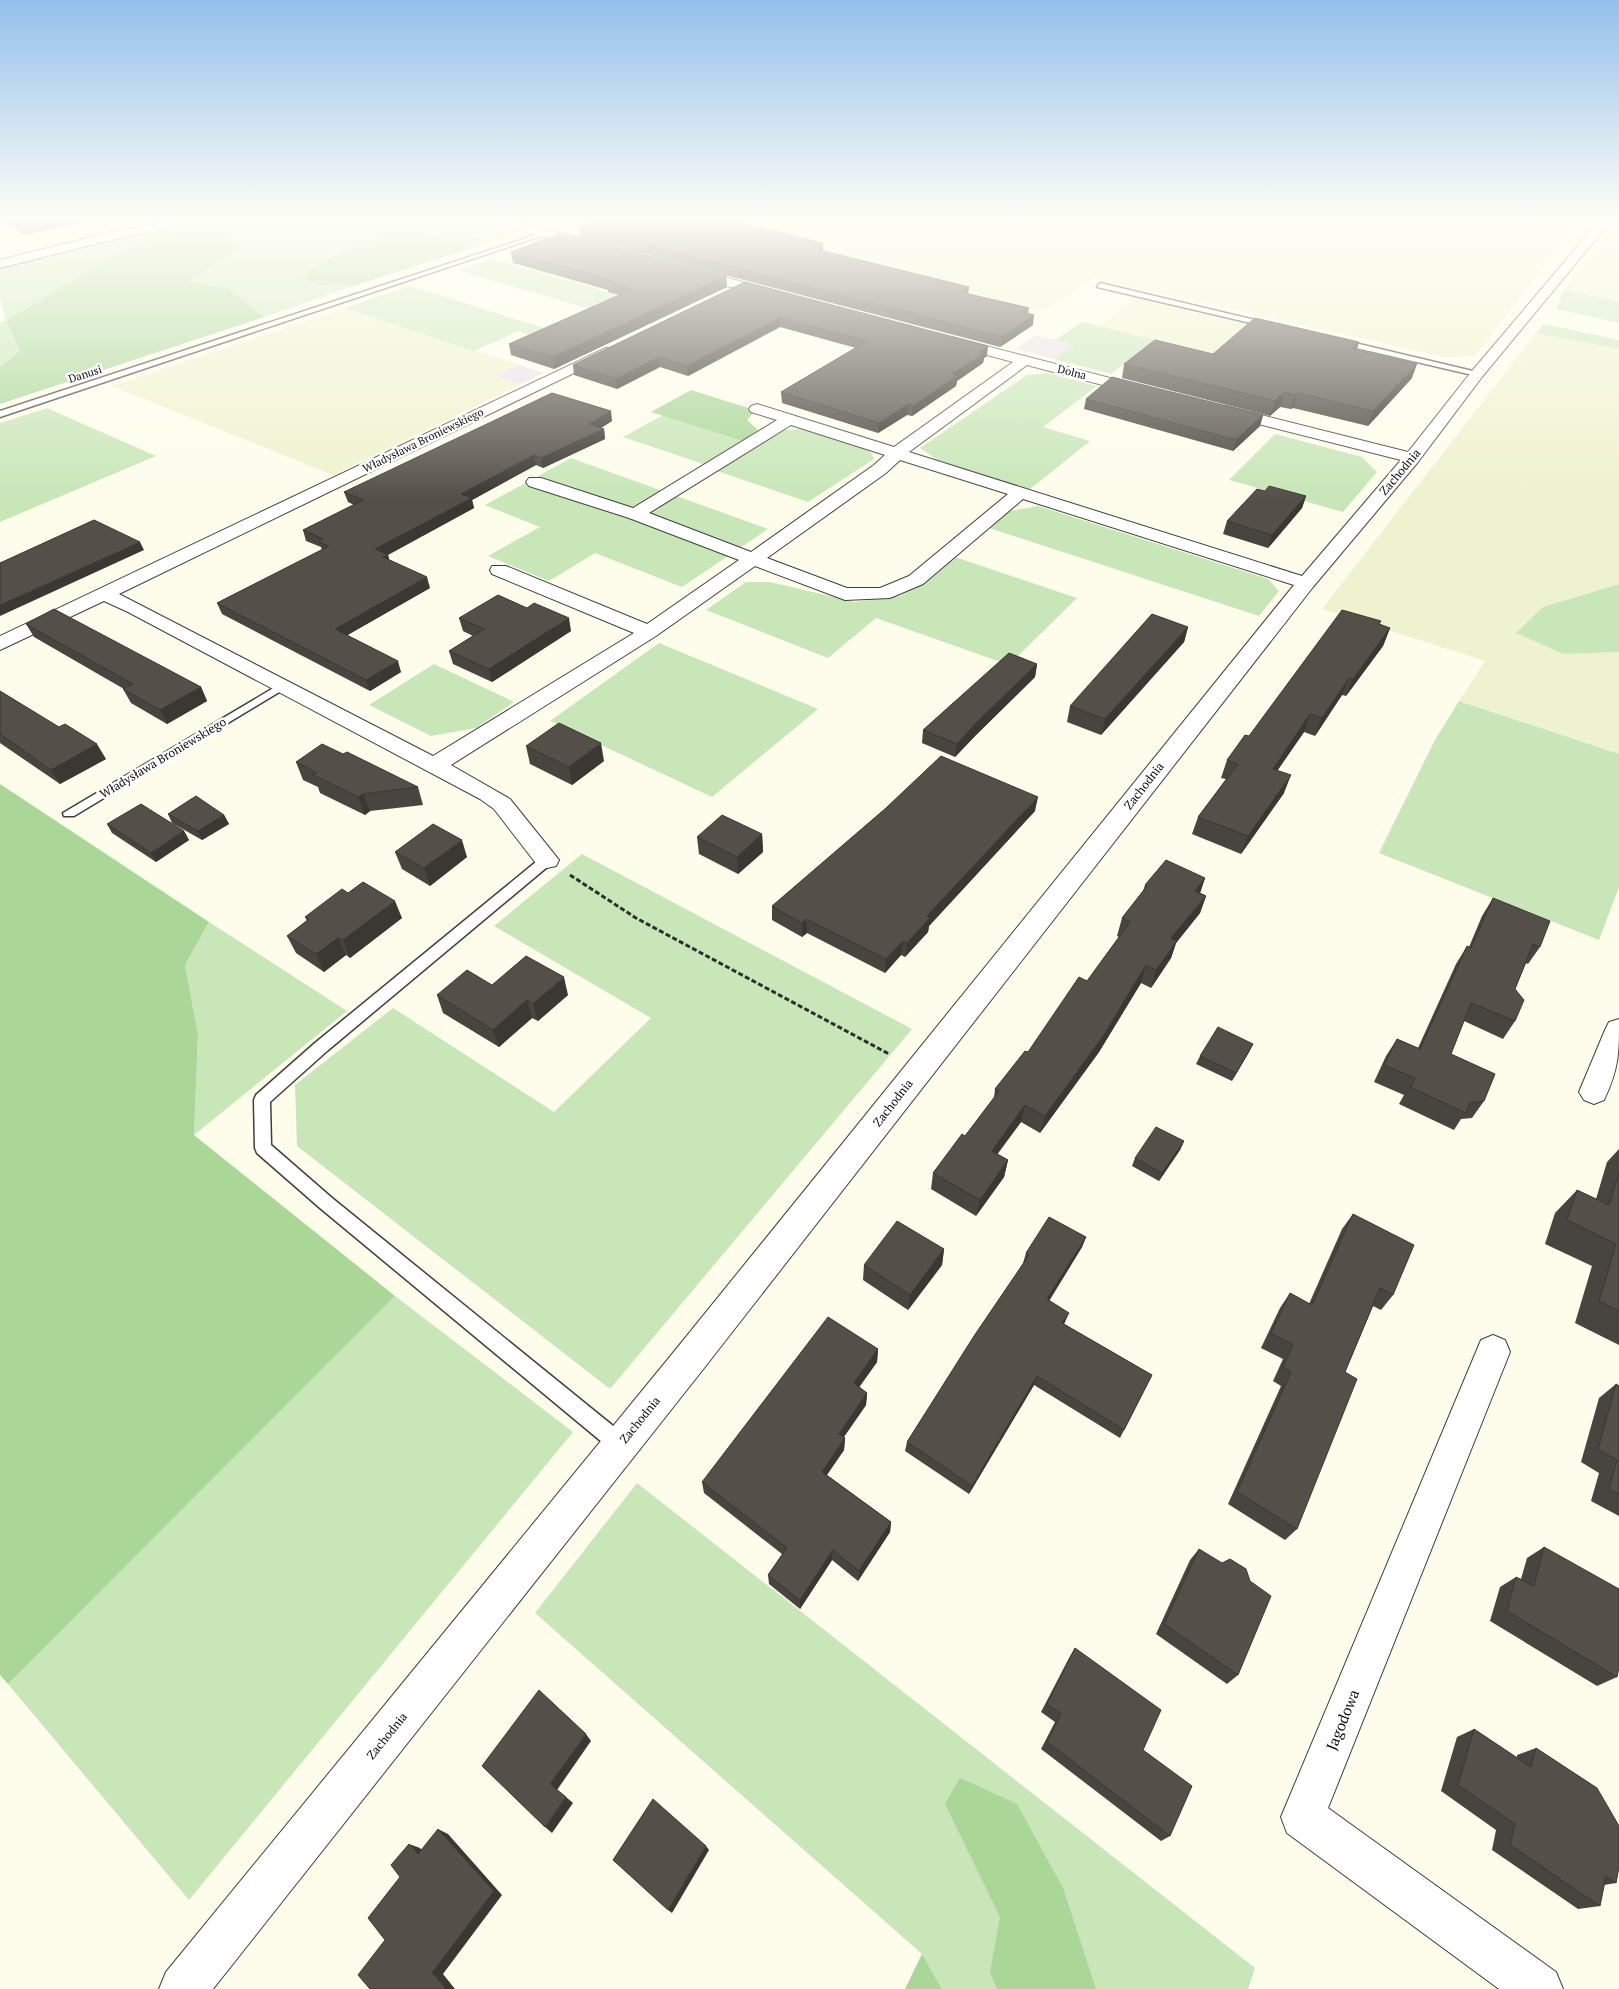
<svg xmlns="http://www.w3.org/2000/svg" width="1619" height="1989" viewBox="0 0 1619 1989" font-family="'PT Serif',serif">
<rect width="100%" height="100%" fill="#fefdec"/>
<g fill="#eae0ea">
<path d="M1036,335l39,10 -21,14 -38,-10z"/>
<path d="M519,365l25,8 -23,11 -26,-8z"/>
</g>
<g fill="#eff2ce">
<path d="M786,221h793l-104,135 -31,1 -351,-79 -52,34 -212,-52 10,-7 -80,-20z"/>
<path d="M1619,224v78l-55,-12z"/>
<path d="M1137,298l112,27 -36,29 -115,-28z"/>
<path d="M345,308l174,57 -23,11 25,8 -188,91 -221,-89z"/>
<path d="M1536,333l83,16v235l-76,23 21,47 55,-2v102l-160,-53 26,-40 -163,-52z"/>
</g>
<g fill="#c8e6b8">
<path d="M200,221h159l1,8 32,2 -14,8 -47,16 -28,22 14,8 36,1 -89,31 -36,-29 -39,-6 47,-32 -230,71 14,30 -20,16v-45l6,-1 -6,-23v-30z"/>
<path d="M427,221h44l46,12 -57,19 19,-12 -24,-7 -27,4 1,-8 8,-5z"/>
<path d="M492,259l183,52 -30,14 -188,-55z"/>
<path d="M410,286l191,60 -14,8 -69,-23 -44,20 -129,-43z"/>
<path d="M1564,290l55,12v21l-63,-14z"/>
<path d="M1082,322l73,18 -44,34 -57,-15 21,-14 -20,-5z"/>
<path d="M1544,324l75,16v9l-83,-16z"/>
<path d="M1047,373l50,13 -54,41 47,14 -61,49 -92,-30 -17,-12 107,-73z"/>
<path d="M47,408l109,48 -156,66v-99z"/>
<path d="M663,415l80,25v1l-40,23 -80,-27z"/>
<path d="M802,429l68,22 4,8 -66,43 -91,-31 67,-41z"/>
<path d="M1275,434l87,23 15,15 -34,40 -114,-32z"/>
<path d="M571,458l197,71 -86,58 -87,-34 -46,28 -61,-25 52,-29 -55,-22z"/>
<path d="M1038,506l230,73 11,12 -20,25 -270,-88 21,-17z"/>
<path d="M955,557l122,41 -68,67 -133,-47 -48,40 -122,-48 40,-28h24l85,20 45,-6 30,-17z"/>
<path d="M1619,584v68l-55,2 -48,-21 27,-26z"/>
<path d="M659,643l159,66 -106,88 -162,-76z"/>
<path d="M434,664l80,38 -38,26 -45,8 -62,-31z"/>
<path d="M1459,701l160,53v133l-20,53 -220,-87 56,-113z"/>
<path d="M582,854l330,175 -302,360 -313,-243 -2,-61 98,-77 161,104 97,-94 -157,-92z"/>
<path d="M209,922l138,89 -153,124 4,-101 -13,-69z"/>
<path d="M395,1296l178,136 -384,468 -181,-216z"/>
<path d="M637,1483l618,485 -7,21h-306l-20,-35 -387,-341z"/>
</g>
<g fill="#aad698">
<path d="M359,221h68l11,3 -9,5v8l26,-4 25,6 -20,13 -107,34 -36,-1 -14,-8c29,-29 56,-26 88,-46l-31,-2z"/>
<path d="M198,227l34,10 5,13 -48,32 39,6 36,29 -264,87v-37l20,-16 -14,-30 123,-74z"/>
<path d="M691,390l64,20 -8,10 11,10 -15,11 -92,-29z"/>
<path d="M0,784l209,138 -24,43 13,69 -4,101 201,161 -387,388 -8,-9z"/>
<path d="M960,1778l57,26 46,84 33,101h-99l-7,-17 10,-55 -55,-113z"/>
<path d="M922,1954l20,35h-37z"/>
</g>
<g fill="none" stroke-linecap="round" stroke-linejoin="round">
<g stroke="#3f3f3f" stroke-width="3">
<g id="service">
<path d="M545,232l5,1 -550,184v-6z"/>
<path d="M1100,283l172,41 4,2 -4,2 -175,-41z"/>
<path d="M1338,339l139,33 4,2 -4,2 -142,-33 -1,-2z"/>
<path d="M282,683l4,1v4l-212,128h-10l-1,-3z"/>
<path d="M547,855l5,2 2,3 -2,3 -225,188 -57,51 1,43 61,53 296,240 3,7 -3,7 -7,3 -7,-3 -294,-244 -63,-55 -2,-5 -1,-48 2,-5 59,-52 227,-186z"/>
</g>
</g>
<g stroke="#3f3f3f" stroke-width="2">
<g id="minor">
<path d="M169,221h23l-6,4 -79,16 -107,27v-8l107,-27z"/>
<path d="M494,221h19l82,21 2,3 -6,4 -95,-25z"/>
<path d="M1599,221h12l-129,156 -64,85 -105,125 -612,785 -488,617h-54l7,-17 511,-624 617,-763 -271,-86 -100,85 -33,14 -45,2 -90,-34 -99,70 -205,129 59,34 49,61 -3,6 -9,2 -9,-2 -44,-57 -14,-10 -352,-187 -24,-11 -104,49v-14l606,-288 5,1 2,3 -2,3 -492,239 314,162 201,-123 -142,-59 -2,-4 2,-4h14l141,58 92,-64 -110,-42 -100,-32 -3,-4 3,-4h12l92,30 144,-88 -26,-8 -2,-3 2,-3 6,-2 137,43 119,-85 -67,-18 -2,-3 7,-4 198,51 3,3 -8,5 -117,-31 -118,87 393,124 99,-116 -182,-46 -2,-3 2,-3 6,-2 183,46 64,-81zM791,425l94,30 -11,10 -123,87 -102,-39zM900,460l108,34 -99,82 -29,12h-33l-80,-30 119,-85z"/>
<path d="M690,268l91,24 2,3 -7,4 -91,-24 -1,-3 1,-3z"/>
<path d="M1619,1019c0,35 0,49 -15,81l-10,4 -10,-4 -5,-8 26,-62 4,-8z"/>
<path d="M1493,1335l12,5 5,12 -182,456 228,164 7,17h-64l-212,-156 -6,-16 200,-477z"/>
</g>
</g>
<path stroke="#2e2e2e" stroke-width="3" stroke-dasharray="5 2.5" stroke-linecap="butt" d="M570,875l66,43 253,136"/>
<use href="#service" fill="#fff" fill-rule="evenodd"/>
<use href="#minor" fill="#fff" fill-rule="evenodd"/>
</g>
<g fill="#48443f">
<path d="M1,221h88l-65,14z"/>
<path d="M578,227l245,16v8l146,43 60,14 -1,5 5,12 -33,22 -420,-110z"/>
<path d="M511,252l215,24 1,11 -173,82 -43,-14 -2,-11 110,-49 -11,-3v-2l-95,-27z"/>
<path d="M745,282l242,74 -3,2 -1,5 -26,18 -1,5 -44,30 -5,-1 -29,18 -96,-30 -1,-11 75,-44 -76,-21 -92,49 -28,-9 -43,22 -43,-14 -1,-10z"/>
<path d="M1356,350l56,28 -44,48 -75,-18 -2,1 -11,-2 -10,9 -148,-38 2,-14 89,-10z"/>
<path d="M1086,399l177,16 -3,11 -27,25 -149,-42z"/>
<path d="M612,421l-11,7 3,1 1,10 -62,29 -7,-3 -64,35 2,8 -86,47 1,5 41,28 -83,47 54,37 -31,19 -148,-77 -5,-11 105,-53 -1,-3 -15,-6 -3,-11 51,-25 -6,-3 -4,-10z"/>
<path d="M1265,491l41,5 -4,12 -34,40 -45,-14 4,-13z"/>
<path d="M459,618l112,13 -79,51 -39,-18 -4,-13 24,-15 -10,-5z"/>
<path d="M1381,621l-2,4 11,3 -7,18 -37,50 -4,-1 -27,41 -11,-4 -27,39 7,22 -43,61 -49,-20 6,-17 28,-38 -5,-1 6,-18 22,-24z"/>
<path d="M26,624l175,63 6,14 -40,23 -36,-21 -8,-14h1l-90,-52z"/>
<path d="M1188,627l-4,15 -83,93 -34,-13 3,-16z"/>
<path d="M1037,664l-2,13 -59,58 -21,22 -33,-14 1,-13z"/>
<path d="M0,691l106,68 -46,25 -60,-41z"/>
<path d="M526,746l78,15 -32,24 -42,-21z"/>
<path d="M343,754l75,33 5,18 -53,6 -5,4 -45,-22 -2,-6 -15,-7 -7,-18z"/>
<path d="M1035,811l-106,115 -1,6 -23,25 -4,-2 -16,18 -78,-40 -5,4 -30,-17v-14z"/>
<path d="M168,814l56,1 5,9 -27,16 -30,-17z"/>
<path d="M107,824l77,7 5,9 -33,22 -44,-29z"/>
<path d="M762,834l1,18 -25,22 -39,-20 -2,-17z"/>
<path d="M395,852l72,5 -37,29 -28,-17z"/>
<path d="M1205,878l-5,15 6,3 -6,17 -24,30 -5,15 -20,30 -10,-5 -42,69 -59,81 -19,-11 -24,32 11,6 -4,17 -28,39 -45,-27 2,-16 32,-37 29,-38 1,-9 33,-37 59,-71 32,-44 -2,-1 5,-18 21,-27 2,-6z"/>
<path d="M348,893l54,25 -52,40 -4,-3 -22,17 -28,-19 -9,-17 20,-15 -2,-4z"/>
<path d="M1493,898l47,49 -12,17 -2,-1 -11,26v32l-12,18 -39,-18 -13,33 33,47 -12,17 -11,1 -7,11 -55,-26 5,-9 -30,-13 12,-26 11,-17 21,9 38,-84 11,-18 2,1 13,-31z"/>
<path d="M492,985l76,10 -30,26 -6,-3 -33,29 -56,-34 -6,-18z"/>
<path d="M1253,1044l-4,8 -17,29 -36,-17 4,-8z"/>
<path d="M1184,1141l-4,9 -21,31 -27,-15 3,-8z"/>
<path d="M1619,1149v196l-44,-22 17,-57 -47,-22 10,-31 22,-23 19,9 11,-37z"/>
<path d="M1353,1214l40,81 -12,15 -8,-4 -28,66 -48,157 -12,11 -57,-36 53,-118 -8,-5 10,-22 -22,-11 19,-40 10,-15 19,11 33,-75z"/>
<path d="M1086,1237l-4,10 -33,54 16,21 -1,2 88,51 -32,63 -86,-53 -65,109 -64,-43 2,-9 117,-179h-1l3,-10z"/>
<path d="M944,1249l-2,16 -34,45 -45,-30 1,-15z"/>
<path d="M878,1349l-1,13 -18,25 8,6 -1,12 -22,32 1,1 -1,12 -17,25 64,47 -1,10 -32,49 -26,-21 -32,49 -31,-25 -1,-9 14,-21 -78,-61 -2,-11z"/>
<path d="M1616,1384l3,2v130l-28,-15 8,-28 -18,-11 18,-64z"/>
<path d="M1544,1547l73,130 -20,9 -107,-65 10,-34 16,-10 5,2 6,-21z"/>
<path d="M1199,1549l39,126 -11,9 -71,-50 34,-74z"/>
<path d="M1075,1648l68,102 27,86 -9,5 -120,-92 14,-27 -14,-10 28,-54z"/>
<path d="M1474,1729l43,29v-3l19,-7 80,135 -12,2 -4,21 -22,3 -86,-59 4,-20 -55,-39 16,-54z"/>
</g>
<g fill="#3b3733">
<path d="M36,221h53l-65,14 -5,-11z"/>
<path d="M823,243v9l-11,-4z"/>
<path d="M726,276l1,11 -173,82 -1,-12z"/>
<path d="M969,287l-1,9 -8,-4z"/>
<path d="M1034,315l-1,10 -33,22 2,-10z"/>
<path d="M780,318v9l-92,49 -1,-10z"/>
<path d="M1359,342l-4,14 -3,-7z"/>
<path d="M988,346l-1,10 -3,2 -1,5 -26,18 -1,5 -44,30 1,-10 66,-54z"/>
<path d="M659,357l1,10 -43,22 -1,-10z"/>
<path d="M1417,364l-5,14 -44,48 5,-15z"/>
<path d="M1284,392l-4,15 -10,9 5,-15z"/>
<path d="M1297,393l-4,15 -2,1 4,-14z"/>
<path d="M908,404l-1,11 -29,18 1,-10z"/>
<path d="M611,411l1,10 -21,13 -2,-10z"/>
<path d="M1263,415l-3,11 -27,25 3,-11z"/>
<path d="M604,429l1,10 -62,29 -2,-10z"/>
<path d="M534,455l2,10 -64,35 2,8 -96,52 -3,-11 86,-55z"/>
<path d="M1306,496l-4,12 -34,40 4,-13z"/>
<path d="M140,542l4,8 -144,66v-11z"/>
<path d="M388,555l3,11 -8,-9z"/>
<path d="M427,577l3,11 -91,52 -4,-11z"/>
<path d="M569,618l2,13 -79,51 -3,-13z"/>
<path d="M1188,627l-4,15 -83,93 4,-16z"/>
<path d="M1390,628l-7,18 -37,50 7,-17z"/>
<path d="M398,661l3,11 -31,19 -4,-11z"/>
<path d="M1037,664l-2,13 -59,58 -21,22 2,-13 21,-23z"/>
<path d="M1349,678l-7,17 -27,41 7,-18z"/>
<path d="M201,687l6,14 -40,23 -7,-14z"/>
<path d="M1310,714l-6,18 -38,55 7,-18z"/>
<path d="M601,743l3,18 -32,24 -3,-18z"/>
<path d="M97,744l9,15 -46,25 -9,-14z"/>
<path d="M1291,775l-7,18 -43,61 7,-18z"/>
<path d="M363,794l7,17 -5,4 -7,-18z"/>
<path d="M1038,797l-3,14 -106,115 -1,6 -23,25 2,-14 20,-27z"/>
<path d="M224,815l5,9 -27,16 -4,-9z"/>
<path d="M184,831l5,9 -33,22 -5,-9z"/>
<path d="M762,834l1,18 -25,22 -1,-17z"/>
<path d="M462,840l5,17 -37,29 -6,-18z"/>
<path d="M1205,878l-6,18 -4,-5z"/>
<path d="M1206,896l-6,17 -24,30 -5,15 -20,30 5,-18 15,-32z"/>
<path d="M395,901l7,17 -52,40 -7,-18z"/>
<path d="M806,919l1,14 -5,4v-14z"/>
<path d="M338,938l8,17 -22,17 -8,-18z"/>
<path d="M903,941l-2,14 -16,18 1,-14z"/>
<path d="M1146,965l-5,18 -42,69 -59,81 5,-17z"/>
<path d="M564,977l4,18 -30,26 -5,-17z"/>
<path d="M527,1000l5,18 -33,29 -6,-17z"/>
<path d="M1253,1044l-4,8 -17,29 4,-8z"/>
<path d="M1025,1105l-4,17 -33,45 4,-16z"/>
<path d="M1184,1141l-4,9 -21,31 3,-8z"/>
<path d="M1008,1160l-4,17 -28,39 4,-16z"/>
<path d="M1086,1237l-4,10 -38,62 3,-10z"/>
<path d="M944,1249l-2,16 -34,45 2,-15z"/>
<path d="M1069,1313l-4,9 -6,10 3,-9z"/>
<path d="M878,1349l-1,13 -24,34 1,-13z"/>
<path d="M1037,1376l-3,9 -65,109 3,-8z"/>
<path d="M867,1393l-1,12 -28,40 1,-11z"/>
<path d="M845,1438l-1,12 -23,33 1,-11z"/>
<path d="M891,1522l-1,10 -32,49 1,-10z"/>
<path d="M833,1550l-1,10 -32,49v-9z"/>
<path d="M586,1734l5,7 -34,49 -7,-6z"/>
<path d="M566,1797l7,6 -21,30 -7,-6z"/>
<path d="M438,1829l10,5 54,61 -59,79 12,15h-9l-14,-16z"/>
<path d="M409,1844l11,4 8,10 -10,-4z"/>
<path d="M706,1846l3,4 -37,63 -4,-3z"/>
</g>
<g fill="#544f49" stroke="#3b3733">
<path d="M14,221h22l-17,3z"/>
<path d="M595,221h141l87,22 -11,5 157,39 -9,5 69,16 -6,4 11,3 -32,22 -424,-110z"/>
<path d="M561,233l165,43 -173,81 -44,-13 124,-55 -26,-8 3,-1 -99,-28z"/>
<path d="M745,282l243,64 -9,6 6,1 -33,21 5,2 -44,30 -5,-2 -29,19 -98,-31 86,-51 -87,-23 -93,48 -28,-9 -43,22 -43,-14z"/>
<path d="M1255,318l104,24 -7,7 65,15 -44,47 -76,-18 -2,2 -11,-3 -9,9 -151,-37 31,-24 58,14z"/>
<path d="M1112,377l151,38 -27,25 -150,-41z"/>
<path d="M552,393l59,18 -22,13 15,5 -63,29 -7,-3 -73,39 11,4 -97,51 13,6 -5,2 44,20 -92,52 63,32 -32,19 -149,-77 112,-57 -10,-4 4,-3 -20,-9 60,-30 -19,-8z"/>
<path d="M1269,486l37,10 -34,39 -45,-14 30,-32 8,2z"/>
<path d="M94,520l46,22 -140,63v-42z"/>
<path d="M498,595l29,13 7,-5 35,15 -80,51 -40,-18 35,-22 -25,-11z"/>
<path d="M54,609l147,78 -41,23 -37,-21 10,-5 -107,-60z"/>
<path d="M1342,610l39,11 -2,3 11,4 -37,51 -4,-1 -27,40 -12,-4 -37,55 18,6 -43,61 -50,-19 40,-53 -11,-4 18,-25 4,1z"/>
<path d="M1152,614l36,13 -83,92 -35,-13z"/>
<path d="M1009,653l28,11 -59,57 -21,23 -34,-14z"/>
<path d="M0,691l59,36 6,-3 32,20 -46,26 -51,-36z"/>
<path d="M559,723l42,20 -32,24 -43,-21z"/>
<path d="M322,744l21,10 4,-2 71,35 -55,7 -5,3 -45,-22 4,-2 -21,-11z"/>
<path d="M941,756l97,41 -111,119 3,2 -23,25 -4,-2 -17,18 -80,-40 -4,4 -30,-17 114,-98z"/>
<path d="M196,796l28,19 -26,16 -30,-17z"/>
<path d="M141,804l43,27 -33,22 -44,-29z"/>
<path d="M722,815l40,19 -25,23 -40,-20z"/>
<path d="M433,824l29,16 -38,28 -29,-16z"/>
<path d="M1166,860l39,18 -10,13 11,5 -35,42 6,3 -21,29 -10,-5 -42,70 -59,81 -20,-11 -33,46 16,9 -28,40 -47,-27 29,-39 3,2 34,-45 -4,-2 30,-38 3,1 51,-75 8,4 43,-59 -8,-4 25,-32 -2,-1z"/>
<path d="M363,882l32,19 -52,39 -5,-2 -22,16 -29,-18 22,-17 -4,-2 37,-28 6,4z"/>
<path d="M1493,898l57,23 -10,26 -7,-3 -18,45 9,11 -9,21 -44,-18 -20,51 44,20 -11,27 -14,2 -4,10 -56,-26 5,-9 -31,-13 13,-26 23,10 47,-103 4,2z"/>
<path d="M526,956l38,21 -31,27 -6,-4 -34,30 -56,-35 30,-25 25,15z"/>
<path d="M1218,1027l35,17 -17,29 -36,-17z"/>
<path d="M1156,1127l28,14 -22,32 -27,-15z"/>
<path d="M1619,1173v138l-20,-10 17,-57 -49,-24 10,-30 32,15z"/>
<path d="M1353,1214l61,31 -21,50 -13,-7 -35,84 12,7 -60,150 -60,-37 54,-120 -8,-5 10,-22 -22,-12 19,-40 22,12z"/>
<path d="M1049,1217l37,20 -39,62 22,14 -7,10 90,52 -28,55 -87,-54 -65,110 -65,-44 67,-106 55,-81 -3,-2z"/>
<path d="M897,1221l47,28 -34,46 -46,-30z"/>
<path d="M828,1317l50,32 -24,34 13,10 -28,41 6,4 -23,34 69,50 -32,49 -26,-21 -33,50 -32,-25 19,-27 -85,-66z"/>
<path d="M1616,1384l3,2v108l-10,-5 8,-29 -19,-11z"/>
<path d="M1544,1547l75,42v78l-2,10 -110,-66 9,-34 18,9z"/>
<path d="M1199,1549l23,14 8,-4 16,10 4,12 21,15 -33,79 -74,-51z"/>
<path d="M1075,1648l86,62 -18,40 49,36 -22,50 -123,-94 14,-28 -14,-10z"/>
<path d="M539,1690l47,44 -36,50 16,13 -21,30 -63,-61z"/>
<path d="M1474,1729l57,38 5,-19 61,40 22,38v41l-3,16 -10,-7 -6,30 -90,-61 5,-21 -57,-39z"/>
<path d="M653,1799l53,47 -38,64 -55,-50z"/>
<path d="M438,1829l56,62 -62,82 14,16h-76l-12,-14 27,-35 -17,-22 32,-41 -9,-12 18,-21 9,10z"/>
</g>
<linearGradient id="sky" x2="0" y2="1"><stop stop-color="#93c0ec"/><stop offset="0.44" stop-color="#fffef6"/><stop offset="1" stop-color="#fffef6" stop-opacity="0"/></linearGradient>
<rect width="1619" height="499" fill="url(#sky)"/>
<g text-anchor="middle" stroke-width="5" stroke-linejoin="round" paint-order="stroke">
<g font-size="11" fill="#0c0c0c" stroke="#fff">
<text transform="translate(1072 372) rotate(14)" y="4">Dolna</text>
<text transform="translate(85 374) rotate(-18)" y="4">Danusi</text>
<text transform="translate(423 440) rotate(-26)" y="4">Władysława Broniewskiego</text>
</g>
<g font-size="12" fill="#0c0c0c" stroke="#fff">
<text transform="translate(1400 472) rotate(-50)" y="4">Zachodnia</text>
<text transform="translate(163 758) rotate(-31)" y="4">Władysława Broniewskiego</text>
<text transform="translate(1144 786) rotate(-52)" y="4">Zachodnia</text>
<text transform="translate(893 1103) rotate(-52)" y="4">Zachodnia</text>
<text transform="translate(640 1420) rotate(-51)" y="4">Zachodnia</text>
<text transform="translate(387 1736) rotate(-51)" y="4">Zachodnia</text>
</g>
<g font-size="15" fill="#0c0c0c" stroke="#fff">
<text transform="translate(1343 1720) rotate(-68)" y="5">Jagodowa</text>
</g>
</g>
</svg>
